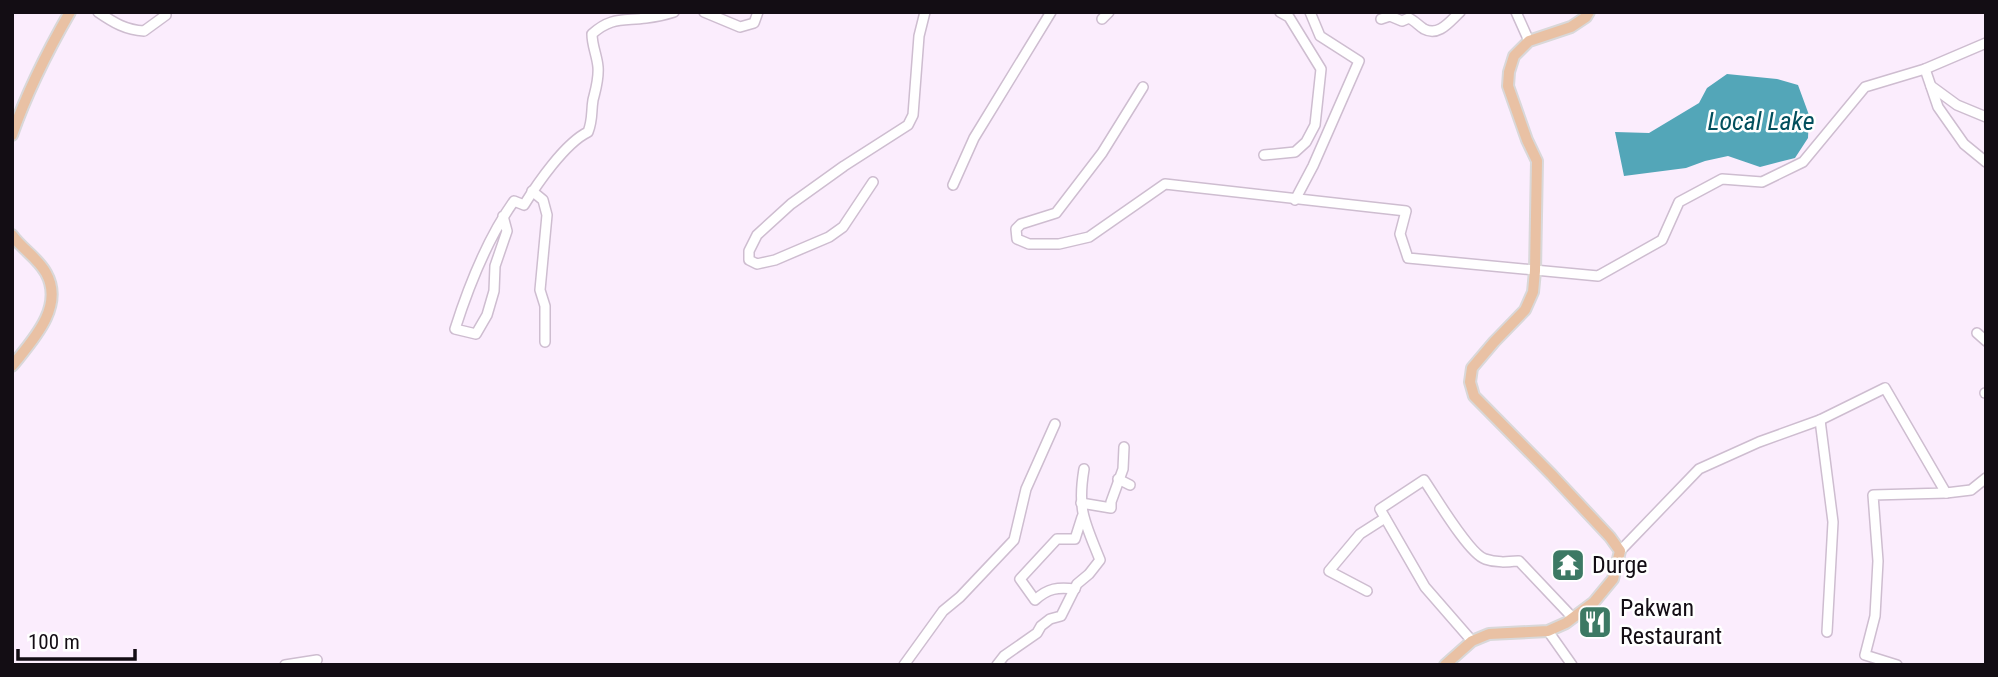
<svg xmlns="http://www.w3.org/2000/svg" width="1998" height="677" viewBox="0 0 1998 677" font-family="'Roboto Condensed',sans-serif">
<rect width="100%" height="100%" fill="#fbedfd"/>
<path fill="#53a6b8" d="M1727,74l50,5 21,6 11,30 -1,23 -13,20 -35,9 -32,-11 -23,5 -19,7 -62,8 -9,-44 34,1 50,-30 8,-15z"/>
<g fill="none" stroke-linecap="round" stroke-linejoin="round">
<g stroke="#cebdd0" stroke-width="12">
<g id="minor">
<path d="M98,12c16,11 28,18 46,19l22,-16"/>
<path d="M704,12l36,15 14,-4 4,-11"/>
<path d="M1516,12l13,29"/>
<path d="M1102,19l7,-7"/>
<path d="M1381,19l9,-3 12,5 7,-3c6,3 10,8 15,11 15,8 26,-8 36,-17"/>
<path d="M1925,69l13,38 26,37 22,18"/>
<path d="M1931,86l26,19 29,12"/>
<path d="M1143,87l-41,66 -46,60 -35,11 -5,5 1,10 12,5h30l30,-7 76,-53 241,27 -6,23 8,24 190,18 64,-36 17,-38 43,-23 40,3 41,-20 62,-75 60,-18 61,-26"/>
<path d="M1264,155l31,-3 11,-10 9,-17 6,-56 -32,-52 -9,-5"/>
<path d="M873,182l-30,45 -14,10 -54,23 -18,4 -8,-4v-9l8,-16 34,-31 53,-38 64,-41 5,-10 6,-79 6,-24"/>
<path d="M953,185l21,-47 77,-126"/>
<path d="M532,191l11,9 4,15 -7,75 5,16v36"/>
<path d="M1295,200l18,-34 46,-105 -39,-25 -10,-24"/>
<path d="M503,216l4,15 -12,35 -1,25 -7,24 -11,19 -21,-5c14,-44 32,-90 59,-128l10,4c13,-21 41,-62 64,-73 5,-13 3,-20 5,-32 3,-12 6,-21 5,-33 -1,-12 -6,-21 -6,-33 19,-17 30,-13 54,-16 9,-1 19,-3 28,-6"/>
<path d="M1977,333l9,8"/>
<path d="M1985,393h1"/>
<path d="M1820,420l13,102 -6,110"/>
<path d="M1118,479l12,6"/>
<path d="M1946,493l25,-3 15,-12"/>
<path d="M1081,503l30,5v-6l12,-33 1,-22"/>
<path d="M1620,551l79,-82 60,-27 61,-22 65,-32 61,105 -73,2 5,66 -3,55 -10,39 32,10"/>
<path d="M1075,589c-17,-2 -27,-1 -40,11l-15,-21 37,-40h18l7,-22"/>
<path d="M1367,591l-38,-20 31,-37 25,-16"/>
<path d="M1548,631l24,34"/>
<path d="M1472,641l-47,-54 -45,-78 44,-29c11,16 45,74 61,79 11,4 22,3 34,2l54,57"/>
<path d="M285,665l32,-5"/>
<path d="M904,665l39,-54 17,-14 54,-57 12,-51 29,-65"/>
<path d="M997,665l7,-9 33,-23 4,-7 9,-7 11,-3 16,-32 12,-10 11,-14c-15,-38 -23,-49 -16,-91"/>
</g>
</g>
<g stroke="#d9d8d9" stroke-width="14">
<g id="major">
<path d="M12,135c15,-43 35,-83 58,-123"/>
<path d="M12,235c10,14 26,23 34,38 19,34 -14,68 -34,93"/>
<path d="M1445,665l27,-24 17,-7 59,-3 18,-8 28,-21 19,-23 7,-28 -10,-14 -58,-62 -78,-79 -4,-14 2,-14 22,-26 31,-32 8,-18 2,-21 2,-110 -10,-21 -19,-54 1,-14 5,-16 15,-15 42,-14 15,-10 3,-5"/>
</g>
</g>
<use href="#minor" stroke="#fff" stroke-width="9"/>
<use href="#major" stroke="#e9c1a4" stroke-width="10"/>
</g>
<defs>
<g id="temple-square" transform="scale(1.75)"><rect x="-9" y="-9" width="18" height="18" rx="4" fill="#3c7964" stroke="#fff"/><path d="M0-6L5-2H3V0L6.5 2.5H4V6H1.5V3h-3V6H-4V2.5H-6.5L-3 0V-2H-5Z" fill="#fff"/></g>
<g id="restaurant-square" transform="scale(1.75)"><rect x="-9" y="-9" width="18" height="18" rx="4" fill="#3c7964" stroke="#fff"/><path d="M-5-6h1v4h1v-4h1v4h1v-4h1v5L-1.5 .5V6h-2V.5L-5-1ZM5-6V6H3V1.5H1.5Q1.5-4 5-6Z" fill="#fff"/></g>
</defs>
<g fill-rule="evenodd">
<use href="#temple-square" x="1568" y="565"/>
<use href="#restaurant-square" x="1595" y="622"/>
</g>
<g text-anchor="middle" stroke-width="5" stroke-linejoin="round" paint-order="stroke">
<g font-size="24" fill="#130d14" stroke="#fff" text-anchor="start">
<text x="1592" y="573">Durge</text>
<text x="1620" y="616">Pakwan<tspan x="1620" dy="28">Restaurant</tspan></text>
</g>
<g font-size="26" font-style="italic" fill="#024f5d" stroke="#fff">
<text x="1761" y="130">Local Lake</text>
</g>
</g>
<rect width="1998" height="677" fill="none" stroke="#130d14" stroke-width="28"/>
<path d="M18 649v10h117v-10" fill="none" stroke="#130d14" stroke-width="3.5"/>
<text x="28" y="649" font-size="21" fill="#130d14" stroke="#ffffff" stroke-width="5" paint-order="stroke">100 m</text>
</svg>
